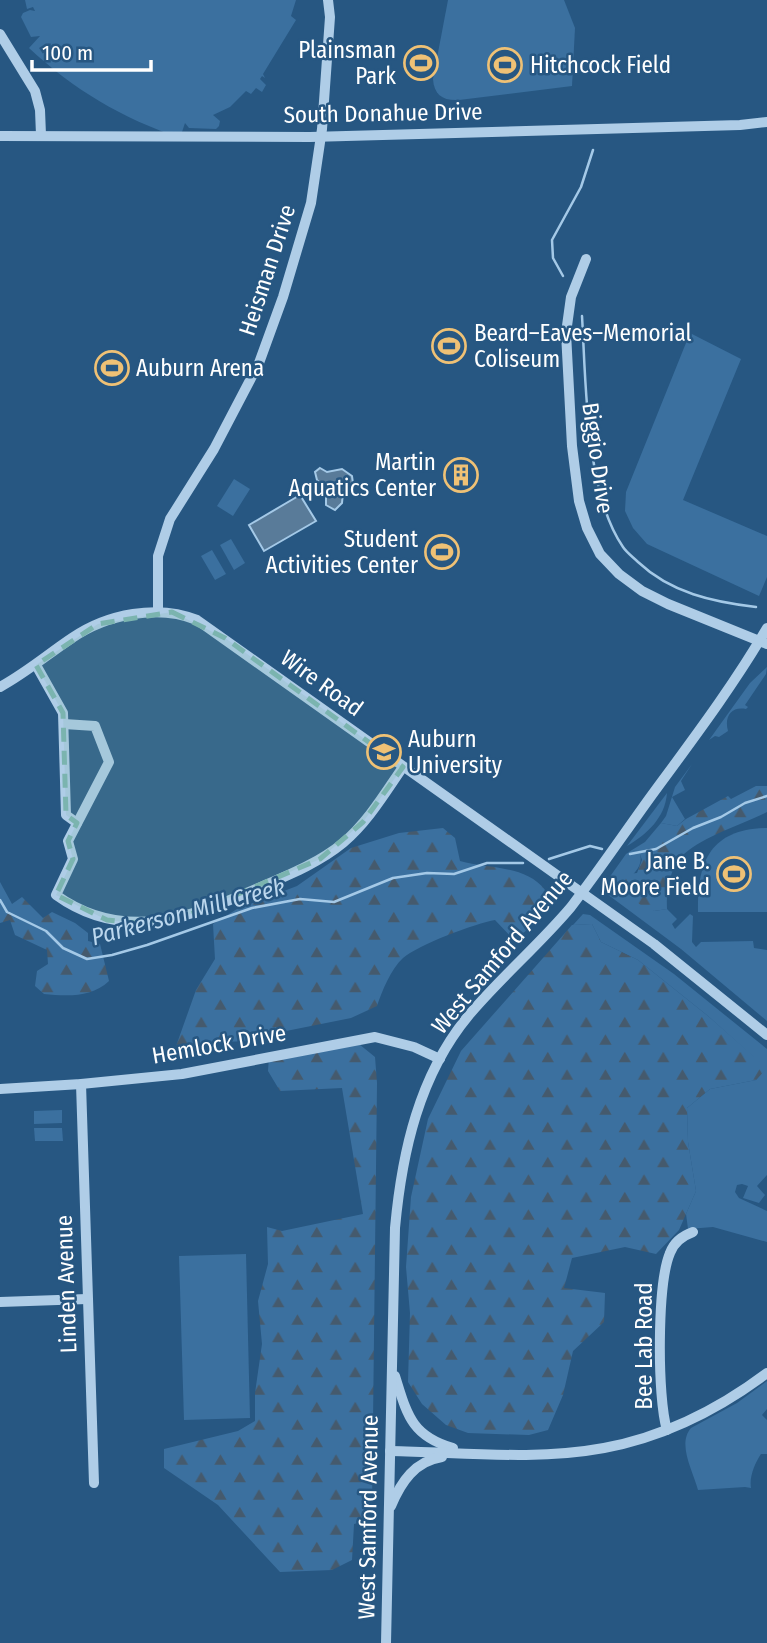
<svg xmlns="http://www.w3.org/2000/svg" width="767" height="1643" viewBox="0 0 767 1643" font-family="'Fira Sans Condensed',sans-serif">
<defs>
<pattern id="forest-firs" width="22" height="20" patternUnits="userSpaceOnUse" patternTransform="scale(1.75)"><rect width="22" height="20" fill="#3b709f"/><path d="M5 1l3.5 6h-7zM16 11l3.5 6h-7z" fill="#455a6d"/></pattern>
</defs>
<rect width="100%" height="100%" fill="#275782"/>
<g fill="#3b709f">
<path d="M25,0h271l-5,16 5,4 -33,54 2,4 -3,-2 -2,3 6,6 -4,7 -6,-4 -5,6 -5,-3 -16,16 -17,8 7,6 -1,5 -3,3 -27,-1 -4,-5 -5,15c-58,-20 -106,-48 -151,-90l11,-12 -9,1 -10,-20 2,-4 7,-3 5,1 -2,-4 -6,2z"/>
<path d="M448,0h116l11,28 -3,58 -113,14c-16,1 -25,-5 -26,-21z"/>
<path d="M690,333l51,26 -58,141 84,36v41l-8,19 -112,-52 -14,-16 -8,-17 1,-19z"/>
<path d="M234,479l16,10 -17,27 -16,-10z"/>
<path d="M231,539l14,24 -11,7 -14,-25z"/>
<path d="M212,550l14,24 -11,6 -14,-24z"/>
<path d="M767,667l-1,7 -21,31 3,2 -2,2c-15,-3 -22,8 -18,22l-9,6 -4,-1 -6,4 41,-57z"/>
<path d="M692,764l-11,17 4,9 -13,7 13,22 -8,7 -16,-3 5,-7 9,-29z"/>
<path d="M667,793c-2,25 -20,41 -40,53z"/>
<path d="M767,828v84h-69c-1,-50 12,-83 69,-84z"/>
<path d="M632,850l7,1c6,14 -5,23 -15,32l1,3 29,25 13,-2 10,10 -5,5 3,5 15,-15 3,2 -1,26 4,5 5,-5 52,-1 1,7 13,2v71l-86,-72 -74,-55 -3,-9 22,-31z"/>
<path d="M583,914l7,1 84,59 93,75v126l-10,11 8,9 -6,8 -16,-5 5,-12 -6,-2 -5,1 -2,7 4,6 28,13v31l-54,-15 -25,2 -2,-15 10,-23 -8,-49 -1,-34 23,-19 46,-9 10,-12 -58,-52 -70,-56 -37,-18 -9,-18 -19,1z"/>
<path d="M62,1110v13l-28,1v-13z"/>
<path d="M34,1128h28l1,13h-28z"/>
<path d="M246,1254l4,164 -66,2 -5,-164z"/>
<path d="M767,1381v28l-5,6 5,5v34h-6c-6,9 -12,23 -10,34l-6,-1 -47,3c-5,-19 -21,-46 -7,-62l46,-25z"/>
</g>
<g fill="url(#forest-firs)">
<path d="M756,786h11v26c-26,13 -61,23 -83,42 -14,11 -18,39 -17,55l-13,2 -9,-3 -7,-5 -1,-7 -13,-13 4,-9 9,-1 5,-13 -3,-9 -7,-1 13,-8 16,-19 16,3 9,-7 42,-23 3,3z"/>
<path d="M443,828l12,10 5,23c28,8 66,4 85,29 -7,25 -8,37 -32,49l-18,-19c-19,3 -77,25 -92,38 -12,11 -21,33 -26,48l-26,12 -75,15 -25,8 -33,1 -30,10 -13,-3 21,-59 19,-31 -2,-35 24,-15 60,-23 54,-38 48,-15z"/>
<path d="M0,882l12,22 10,-7 21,21 9,-6 23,11 13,10v8l12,3 9,37c-18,17 -42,15 -65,13l-9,-8 2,-15 11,-7 -1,-14 -32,-15 -5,-15 -10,3z"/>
<path d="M592,924l9,18 37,18 70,56 59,52 -11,12 -46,9 -23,19 1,34 8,49 -17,39 -23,24 -31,-7 -53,11 -8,30 41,5 -1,29 -31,29 -10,44 -15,35 -19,5 -61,-2 -22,-8 -24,-21 -14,-22 2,-69 -4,-46 5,-70 17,-78 33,-68 111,-126z"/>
<path d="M354,1040l21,17 2,26 -5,422 -7,16 -11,3 -2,36 -20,10 -52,2 -62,-67 -54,-37v-19l74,-18 17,-10v-28l7,-49 -4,-43 10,-37 -1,-37 15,4 81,-17 -21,-126 -62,3 -12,-20 1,-14z"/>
</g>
<g fill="#597b99" stroke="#a4c9e7" stroke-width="2">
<path d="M320,468l7,4 15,-3 10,7 1,7 -10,9 -1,11 -7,7 -9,-5v-16l-9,-9 -2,-8z"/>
<path d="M300,495l16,26 -52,30 -15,-26z"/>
</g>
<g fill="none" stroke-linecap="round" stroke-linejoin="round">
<g stroke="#a4c9e7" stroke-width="2.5">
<path d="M563,276l-10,-18 -1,-18 29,-53 12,-37"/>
<path d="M582,316c4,66 3,176 41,231 4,6 10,10 15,15 33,31 75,40 118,45"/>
<path d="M630,854l26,-5 37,-21 28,-11 24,-14 22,-7"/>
<path d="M549,859l41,-13 12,3"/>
<path d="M0,900l7,12 39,19 17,17 24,11 25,-4 35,-10 105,-37 48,-9 34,3 59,-24 34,-5 27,1 33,-11h36"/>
</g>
<g stroke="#afcde7" stroke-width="10">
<path d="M0,34l35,57 5,19 1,25"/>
<path d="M0,136l310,1 430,-12 27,-3"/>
<path d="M586,259l-15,38 -5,36 6,113 7,55 8,27 13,26 19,20 23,17 26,13 99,40"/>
<path d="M158,612v-56l12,-37 44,-70 45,-86 24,-66 28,-94 11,-74 8,-112 -2,-17"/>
<path d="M36,665l27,48 3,102 11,8"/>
<path d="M0,687c26,-14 48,-33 72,-49 35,-24 86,-34 125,-18l457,324 113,91"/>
<path d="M64,724l31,2 14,36 -41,79 5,18 -17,36c68,49 137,22 207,-9 28,-12 57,-24 80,-43 25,-21 42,-50 60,-76"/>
<path d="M81,1084l13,399"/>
<path d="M0,1089l81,-5 101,-10 193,-37 39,10 26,12"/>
<path d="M0,1302l87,-3"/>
<path d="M395,1376c12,38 16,60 58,72"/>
<path d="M667,1430c-10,-33 -10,-146 3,-177 4,-11 12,-17 23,-21"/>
<path d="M390,1451c71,1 144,10 214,-3 59,-11 115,-39 163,-75"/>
<path d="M391,1506c10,-24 24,-45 51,-49"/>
<path d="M386,1643l9,-415c7,-76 24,-153 74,-213 32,-38 70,-70 102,-108 27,-35 52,-72 78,-108 41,-56 83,-111 118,-171"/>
</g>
</g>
<path fill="#7bb4af" fill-opacity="0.2" stroke="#7bb4af" stroke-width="5" stroke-dasharray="14 9" stroke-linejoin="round" d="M172,612l53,26 178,129 -40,55 -43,37 -129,55 -56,9 -28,-3 -51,-25 17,-36 -5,-18 9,-18 -11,-8 -3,-102 -27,-48 62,-41z"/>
<defs>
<g id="stadium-ring" transform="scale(1.75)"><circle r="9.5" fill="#275782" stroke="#efc175" stroke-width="1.5"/><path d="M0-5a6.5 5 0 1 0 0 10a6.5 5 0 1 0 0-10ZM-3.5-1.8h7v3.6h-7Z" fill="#efc175"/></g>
<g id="building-ring" transform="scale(1.75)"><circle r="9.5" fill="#275782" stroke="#efc175" stroke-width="1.5"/><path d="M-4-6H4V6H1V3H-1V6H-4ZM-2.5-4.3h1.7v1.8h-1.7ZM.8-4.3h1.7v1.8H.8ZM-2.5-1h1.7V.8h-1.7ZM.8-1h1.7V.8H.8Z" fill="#efc175"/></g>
<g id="university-ring" transform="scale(1.75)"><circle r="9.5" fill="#275782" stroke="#efc175" stroke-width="1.5"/><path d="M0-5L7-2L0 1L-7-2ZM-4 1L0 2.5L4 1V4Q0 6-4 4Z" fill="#efc175"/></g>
</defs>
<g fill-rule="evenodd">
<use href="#stadium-ring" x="421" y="63"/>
<use href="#stadium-ring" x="505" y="65"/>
<use href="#stadium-ring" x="449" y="346"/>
<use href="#stadium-ring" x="112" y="368"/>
<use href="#building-ring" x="461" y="475"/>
<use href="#stadium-ring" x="442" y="552"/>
<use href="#university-ring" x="384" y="752"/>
<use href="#stadium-ring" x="734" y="874"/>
</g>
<g text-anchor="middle" stroke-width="5" stroke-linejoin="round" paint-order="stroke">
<g font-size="23" fill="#fff" stroke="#275782" text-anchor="end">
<text x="396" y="58">Plainsman<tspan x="396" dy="26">Park</tspan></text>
<text x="530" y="73" text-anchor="start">Hitchcock Field</text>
<text x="474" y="341" text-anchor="start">Beard–Eaves–Memorial<tspan x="474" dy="26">Coliseum</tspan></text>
<text x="136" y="376" text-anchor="start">Auburn Arena</text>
<text x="436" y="470">Martin<tspan x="436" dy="26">Aquatics Center</tspan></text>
<text x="418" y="547">Student<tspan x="418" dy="26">Activities Center</tspan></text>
<text x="408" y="747" text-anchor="start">Auburn<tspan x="408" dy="26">University</tspan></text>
<text x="710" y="869">Jane B.<tspan x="710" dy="26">Moore Field</tspan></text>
</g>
<g font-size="23" fill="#fff" stroke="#275782">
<text transform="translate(383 113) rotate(-1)" y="8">South Donahue Drive</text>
<text transform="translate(267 270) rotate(-72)" y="8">Heisman Drive</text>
<text transform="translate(598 458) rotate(82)" y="8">Biggio Drive</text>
<text transform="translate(322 683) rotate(36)" y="8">Wire Road</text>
<text transform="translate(502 952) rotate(-50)" y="8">West Samford Avenue</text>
<text transform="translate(219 1044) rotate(-10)" y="8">Hemlock Drive</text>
<text transform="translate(66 1284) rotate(-92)" y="8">Linden Avenue</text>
<text transform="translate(644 1346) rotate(-90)" y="8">Bee Lab Road</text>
<text transform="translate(368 1517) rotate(-89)" y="8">West Samford Avenue</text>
</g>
<g font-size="24" font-style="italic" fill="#bbd7ee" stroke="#275782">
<text transform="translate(188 912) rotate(-15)" y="8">Parkerson Mill Creek</text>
</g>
</g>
<path d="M32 60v10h119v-10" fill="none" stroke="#ffffff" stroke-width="3.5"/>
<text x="42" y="60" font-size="21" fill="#ffffff" stroke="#275782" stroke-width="5" paint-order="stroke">100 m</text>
</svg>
